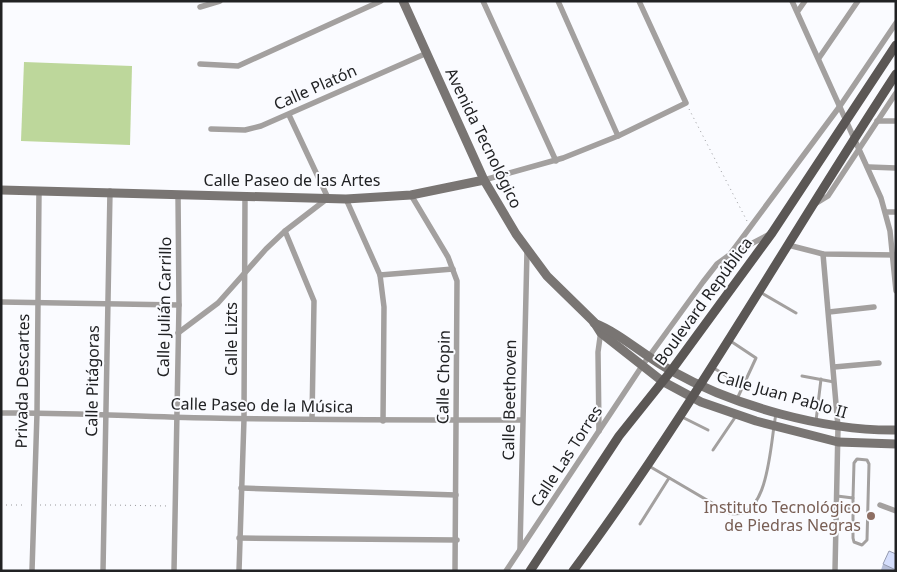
<svg xmlns="http://www.w3.org/2000/svg" width="897" height="572" viewBox="0 0 897 572" font-family="'Noto Sans',sans-serif">
<rect width="100%" height="100%" fill="#fafbff"/>
<path fill="#bdd79b" d="M24,62l108,4 -2,79 -109,-4z"/>
<g fill="none" stroke-linecap="round" stroke-linejoin="round">
<g stroke="#98999c" stroke-width="1" stroke-dasharray="1 4" stroke-linecap="butt">
<path d="M689,109l58,112"/>
<path d="M1,505h25"/>
<path d="M40,505h56"/>
<path d="M110,505l59,1"/>
</g>
<g stroke="#a3a09f" stroke-width="3">
<path d="M760,292l36,21"/>
<path d="M729,340l27,18 -19,41"/>
<path d="M712,367l31,19"/>
<path d="M802,376l32,6"/>
<path d="M682,417l26,13"/>
<path d="M816,421l5,-42"/>
<path d="M713,450l23,-34"/>
<path d="M649,466l80,47c41,10 41,-72 47,-99"/>
<path d="M837,507l16,2v29l1,4 8,3 5,-5 2,-76 -2,-4 -10,-1 -3,4 -1,35 -16,-2"/>
<path d="M853,509v-11"/>
<path d="M640,524l29,-46"/>
</g>
<g stroke="#a3a09f" stroke-width="5.5">
<path d="M483,1l73,160"/>
<path d="M558,1l60,135"/>
<path d="M792,1l89,197 9,33 6,60"/>
<path d="M200,7l20,-6"/>
<path d="M798,11l7,-10"/>
<path d="M819,58l39,-57"/>
<path d="M200,64l38,2 143,-65"/>
<path d="M877,121h19"/>
<path d="M211,129l34,1 16,-4 166,-73"/>
<path d="M869,167l27,1"/>
<path d="M484,180l79,-22 55,-22 68,-33 -47,-102"/>
<path d="M411,195l37,62 9,24 -2,290"/>
<path d="M346,199l34,76 4,32 -1,114"/>
<path d="M815,204l13,-8 68,-103"/>
<path d="M886,212h10"/>
<path d="M285,231l29,70 -2,118"/>
<path d="M788,245l35,9 73,1"/>
<path d="M731,253l109,-147 56,-83"/>
<path d="M823,254l15,173 -3,144"/>
<path d="M380,275l73,-6"/>
<path d="M1,302l178,3"/>
<path d="M829,312l45,-5"/>
<path d="M178,333l40,-30 48,-54 19,-18 43,-33 -39,-83"/>
<path d="M834,367l45,-4"/>
<path d="M1,413c70,-1 139,4 209,5 104,2 207,2 311,2"/>
<path d="M599,431l-1,-79 3,-22"/>
<path d="M241,488l215,7"/>
<path d="M880,505l16,6"/>
<path d="M239,538l218,2"/>
<path d="M520,549l7,-298"/>
<path d="M32,571l5,-158 2,-222"/>
<path d="M103,571l7,-380"/>
<path d="M174,571l5,-266 -1,-111"/>
<path d="M239,571l5,-152 1,-222"/>
<path d="M506,571l136,-205 61,-84 14,-18 11,-8 42,-22"/>
</g>
<g stroke="#797573" stroke-width="9">
<path d="M403,1l81,179 32,54 31,42 47,46 7,11 61,48 39,21 55,19 82,21 58,2"/>
<path d="M1,190l345,9 65,-4 73,-15"/>
<path d="M594,323c28,11 51,34 78,48 62,35 153,60 224,59"/>
</g>
<g stroke="#5b5755" stroke-width="9">
<path d="M530,571l89,-135 52,-65 101,-138 124,-188"/>
<path d="M573,571c118,-159 215,-332 323,-497"/>
</g>
</g>
<path fill="#b7bfd9" d="M896,554v17h-12l-3,-1 2,-6z"/>
<path fill="#d5defc" stroke="#959bb0" d="M889,551l7,3v16l-13,-6z"/>
<circle fill="#8d6e63" stroke="#fafbff" stroke-width="2" cx="871" cy="516" r="5"/>
<g text-anchor="middle" stroke-width="4" stroke-linejoin="round" paint-order="stroke">
<g font-size="16" fill="#212224" stroke="#fafbff">
<text transform="translate(315 87) rotate(-24)" y="6">Calle Platón</text>
<text transform="translate(484 138) rotate(64)" y="6">Avenida Tecnológico</text>
<text x="292" y="186">Calle Paseo de las Artes</text>
<text transform="translate(703 301) rotate(-54)" y="6">Boulevard República</text>
<text transform="translate(164 307) rotate(-89)" y="6">Calle Julián Carrillo</text>
<text transform="translate(231 339) rotate(-90)" y="6">Calle Lizts</text>
<text transform="translate(443 377) rotate(-89)" y="6">Calle Chopin</text>
<text transform="translate(22 381) rotate(-89)" y="6">Privada Descartes</text>
<text transform="translate(92 381) rotate(-89)" y="6">Calle Pitágoras</text>
<text transform="translate(782 394) rotate(16)" y="6">Calle Juan Pablo II</text>
<text transform="translate(509 400) rotate(-89)" y="6">Calle Beethoven</text>
<text transform="translate(262 405) rotate(1)" y="6">Calle Paseo de la Música</text>
<text transform="translate(566 456) rotate(-57)" y="6">Calle Las Torres</text>
</g>
<g font-size="16" fill="#785e54" stroke="#fafbff" text-anchor="end">
<text x="861" y="513">Instituto Tecnológico<tspan x="861" dy="18">de Piedras Negras</tspan></text>
</g>
</g>
<rect width="897" height="572" fill="none" stroke="#212224" stroke-width="5"/>
</svg>
